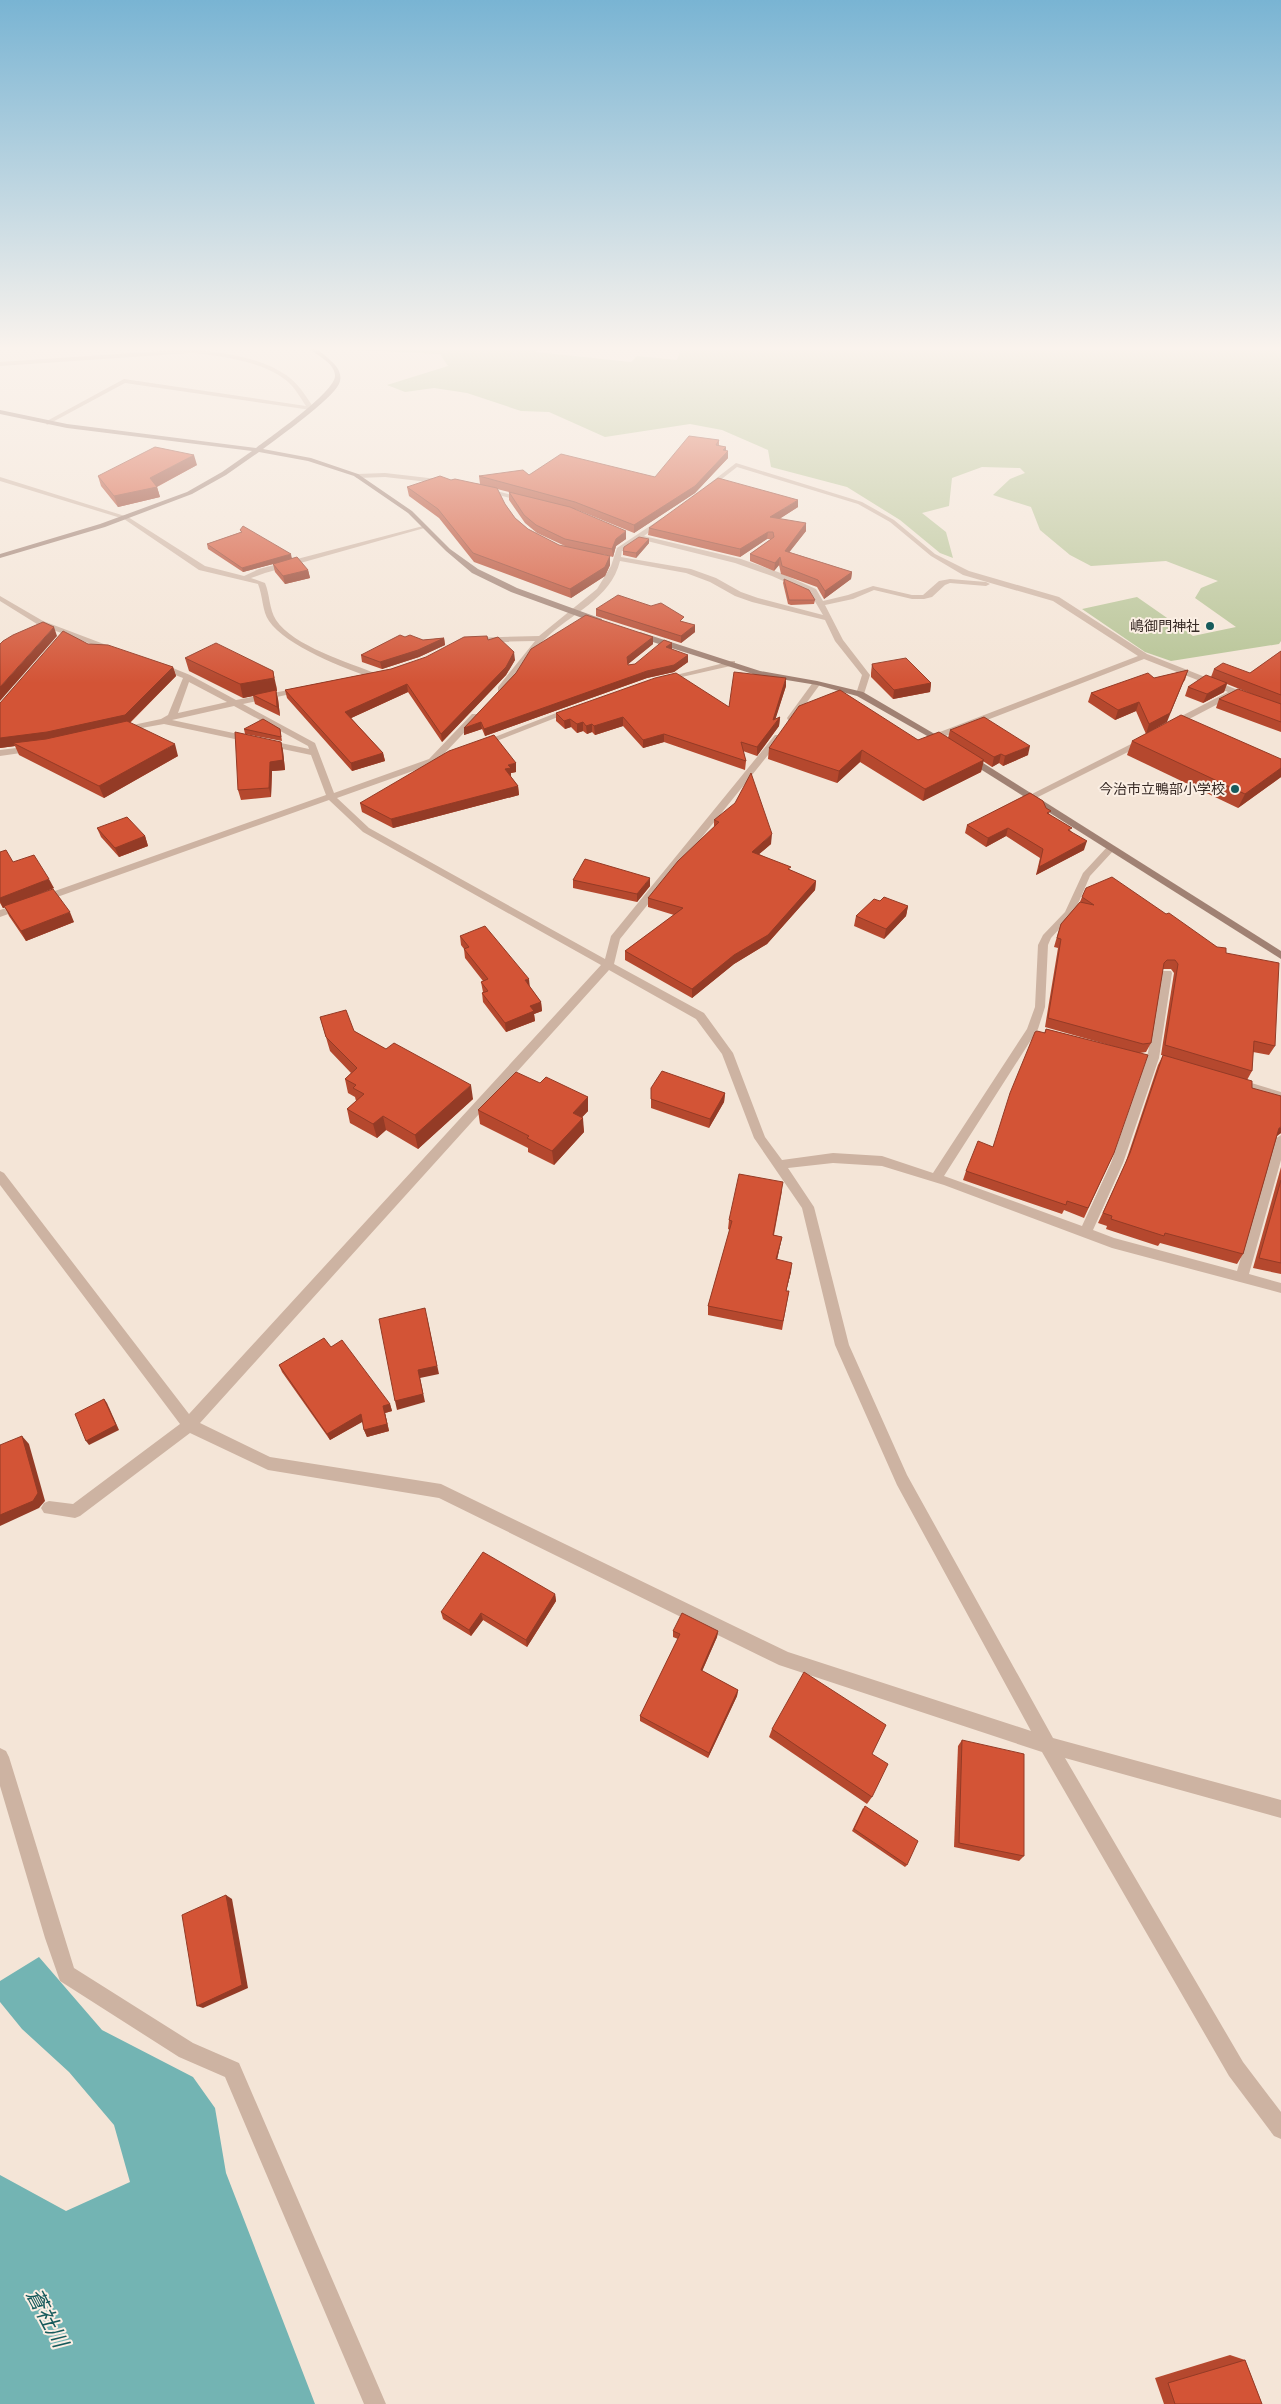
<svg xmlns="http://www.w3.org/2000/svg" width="1281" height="2404" viewBox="0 0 1281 2404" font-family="Roboto,'Noto Sans JP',sans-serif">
<rect width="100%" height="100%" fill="#f4e5d7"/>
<path fill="#b7c496" d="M331,346h208l-3,6 95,10 6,-6 40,4 5,-14h599v295l-2,3 -108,17 -26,-9 -63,-43 55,-12 56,39 43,-9 -41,-29 6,-10 17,-7 -52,-20 -75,5 -21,-11 -30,-25 -9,-23 -38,-12 17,-16 15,-6 -5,-5 -38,-1 -30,11 -3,28 -27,7 24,19 7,26 -13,-5 -40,-33 -53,-33 -76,-20 -3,-17 -46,-20 -32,-6 -85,13 -56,-25 -28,-1 -54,-18 -33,-5 -29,4 -18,-7 61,-19 -8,-12 -106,-5z"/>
<path fill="#73b4b3" d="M39,1957l63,73 91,47 22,31 11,65 89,231h-315v-229l66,36 64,-29 -16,-57 -45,-53 -47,-43 -22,-27v-21z"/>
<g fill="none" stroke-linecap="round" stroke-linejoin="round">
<g fill="#cdb3a2" fill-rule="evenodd">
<path d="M191,349c31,4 73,8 99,29 10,8 17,20 24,30l-3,2 -186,-27 -78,42 -2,-3 79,-43 182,27c-6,-9 -11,-18 -19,-25 -22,-19 -68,-26 -96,-28l-191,13v-4z"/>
<path d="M736,463l126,39 32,18 41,34 34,17 90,26 88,57 134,53v6l-46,-18 -61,32h-6v-4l60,-31 -84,-33 -206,80h-6v-4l206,-79 -85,-55 -90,-26 -32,-19 -41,-34 -32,-18 -121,-37 -28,22h-4v-2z"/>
<path d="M385,473l61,7 3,2 -3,2 -61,-7 -28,1 -3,-2 3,-2z"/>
<path d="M0,477l128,40 77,49 39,10 15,-7 164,-43 5,1 -163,46 -14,5 14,5c5,12 4,26 11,37 17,26 72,42 101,54l1,2 -4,2c-28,-8 -89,-33 -105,-57 -7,-10 -6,-25 -11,-37l-59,-14 -75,-51 -124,-38z"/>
<path d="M485,488l43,11 1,1 -3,2 -43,-11 -1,-1z"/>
<path d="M662,518l2,1v2l-20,15 97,23 37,13 38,17 7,12 25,-6 25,-9 39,9h11l16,-14 11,-2 36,3 4,2 -4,2 -36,-3 -5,2 -13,12 -8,2h-12l-38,-9 -21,9 -28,6 18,35 27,35 -6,19 -4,2 -4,-2 6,-19 -27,-34 -10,-21 -73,-18 -17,-6 -25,-14 -24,-9 -66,-12c-9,38 -50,53 -75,78 -16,15 -27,35 -41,52h-6v-4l37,-46 -64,1 -4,-2 1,-2 71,-2 58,-47 14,-23 6,-18zM639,539l96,24 37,13 38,17 13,22 -65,-17 -17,-6 -25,-14 -25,-9 -70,-12 1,-7z"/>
<path d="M0,596l43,25 74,28 -7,2 -73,-27 -37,-23z"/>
<path d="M732,661h3v4l-71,16 -4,-2z"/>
<path d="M157,664h6l27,11 46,25 69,-13v4l-62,13 72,39 19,50 95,-34 43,-45h6v4l-37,39v4l-104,37 32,30 236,131 6,-23 164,-201h6v4l-161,200 -6,25 90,49 29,40 32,84 17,23 51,-7 49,3 51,17 94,-144 8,-22 3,-62 5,-10 22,-23 18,-39 25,-27h6v4l-24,26 -16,37 -23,25 -3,7 -3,62 -7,22 -94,147 138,50 29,-63 36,-105 15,-85 1,-2h8l1,2 -13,85 -36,105 -30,67 21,8 123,33 38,-132 6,-4v25l-32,114 32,9v10l-169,-45 -168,-63 -62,-19 -49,-3 -45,5 26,39 35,138 58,130 146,263 228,62v18l-216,-60 178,304 38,50v27l-7,-3 -45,-60 -187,-324 -263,-87 -340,-167 -171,-28 -78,-37 -110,83 -5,2 -31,-5 -3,-5 3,-5 5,-2 24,3 107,-80 -180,-239v-14l4,2 185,241 412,-449 -238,-133 -34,-32 -283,101h-8v-4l288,-102 -15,-40 -147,-31 -45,8v-4l42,-9 7,-4 15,-37 -26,-10zM189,682l38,20 -49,11zM234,706l74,40 1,3 -137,-29zM609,970l87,49 26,35 32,84 48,70 33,137 62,140 134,246 -243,-79 -347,-168 -171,-27 -70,-34z"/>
<path d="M814,681l7,2 -27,37h-6l-1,-2z"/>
<path d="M569,708l7,2 -92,36 -7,-2z"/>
<path d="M1145,737l4,3 -1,2 -114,57 -8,-2z"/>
<path d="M32,746l3,1v4l-35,5v-6z"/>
<path d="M21,903l4,1v4l-25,9v-7z"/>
<path d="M1235,1078l46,14v8l-50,-15 -2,-3z"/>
<path d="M0,1748l6,3 3,6 65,211 119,75 46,20 147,341h-22l-139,-327 -46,-20 -119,-76 -15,-43 -45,-152z"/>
</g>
<g fill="#a08173" fill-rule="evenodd">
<path d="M305,346c10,0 19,8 26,15 7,6 12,14 8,23 -8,16 -60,53 -76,65l48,9 47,16 54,37 38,38 28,20 39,19 85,31v4h-6l-85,-31 -39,-19 -26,-22 -38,-38 -54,-37 -46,-15 -49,-9 -33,23 -34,19 -87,33 -105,31v-4l100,-30 87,-32 35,-20 30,-21 -185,-23 -67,-14v-4l67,14 189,24c14,-11 81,-57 79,-73 -1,-13 -20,-21 -30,-29z"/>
<path d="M634,632h6l120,39 57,10 46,11 87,51 -7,2 -86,-49 -40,-11 -61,-10 -122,-39z"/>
<path d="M966,756h6l309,195v8l-315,-199z"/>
</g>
</g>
<g fill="#b5482e" fill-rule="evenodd">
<path d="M719,440v6l7,1v3l2,8 -33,35 -61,40 -59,-24 51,30 -10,7 -3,11 -11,-3 8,11 -5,11 -34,22 -97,-36 -35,-44 -30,-22 -2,-9 44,-7 29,4 -1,-8 50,-1 126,2zM497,489l36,9 -24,-6v8l16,23 12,10 28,13 -6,-1 -31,-16 -13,-11 -10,-14z"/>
<path d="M197,465l-40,22 3,10 -42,10 -17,-21 -3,-10z"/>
<path d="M798,507l-19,12 27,12 -17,21 63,20 -1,7 -27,20 -7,-12 -36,-13 -2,-9 -5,6 -24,-10v-7l21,-15h-4l-27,18 -92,-22 1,-7z"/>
<path d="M240,530l52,28 16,12 2,8 -25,6 -10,-12 -2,-8 -30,8 -35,-23 -1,-5 34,-12z"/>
<path d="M649,539v4l-13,15 -13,-3v-4z"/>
<path d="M784,579l31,21 -1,4 -23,1 -3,-1 -5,-21z"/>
<path d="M596,609l88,13 11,10 -14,11 -85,-27z"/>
<path d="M405,637l18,3 21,-2 1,7 -26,12 -37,12 -20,-7 -1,-7z"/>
<path d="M653,637v7l-25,20v1l7,-1 37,-21v7l16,12 -14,10 -27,6 -162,58 -3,-7 -18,6v-7z"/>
<path d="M488,640l27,20 -9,15 -64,67 -34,-50 -57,26 32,35 2,8 -33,10 -65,-73 -2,-8 106,-21z"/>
<path d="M88,644l85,23 3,9 -46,47 48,33 -74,42 -85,-43 -4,-9 -15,2v-45z"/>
<path d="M1281,651v81l-65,-24 3,-9 43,-1 -35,-14 -3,8 -21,11 -18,-7 3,-9 23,-10 3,-8 36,4z"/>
<path d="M185,658l91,27 1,6h-1l2,8 2,17 -25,-12 -2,-8 -10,2 -54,-27z"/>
<path d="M872,664l59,19 -1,9 -37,7 -22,-22v-4z"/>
<path d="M1188,670l-3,10 -39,54 -10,-23 -21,9 -27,-18 3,-9 63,-15z"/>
<path d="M786,686l-11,33 5,-2 -1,9 -22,30 -14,-5 3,10 -1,9 -81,-28 -21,6 -20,-22 -28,9 -3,-3 -5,2 -4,-3 -6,2 -6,-6 -6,2 -9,-8v-8l173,-6z"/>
<path d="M244,729h36l2,12 -37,-7z"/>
<path d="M950,730l78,25 -25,11 -4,-3 -7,4 -9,-6 -2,11 -58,29 -63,-39 -23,21 -69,-24 1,-11 179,-10z"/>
<path d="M1132,741l149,18v18l-43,31 -111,-53z"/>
<path d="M281,742l2,9 2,19 -13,1 -1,26 -30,3 -3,-10z"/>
<path d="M516,763v9l-5,1v4l7,9 1,9 -126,33 -31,-16 -2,-9z"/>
<path d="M1046,808l4,7 21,16 13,19 -48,25 4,-17 -34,-22 -20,11 -21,-14 2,-8z"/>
<path d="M714,820l57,24 -12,10 31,16 26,11 -1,9 -48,54 -33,20 -42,34 -67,-38v-9l49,-36 -26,-8v-9l66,-71z"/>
<path d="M97,828l48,8 3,10 -29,11 -18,-20z"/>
<path d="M0,852l13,10 41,26 -21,8 41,26 -48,19 -17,-25 -4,-9 -2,1 -3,-5z"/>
<path d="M573,880l77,6 -13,16 -64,-14z"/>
<path d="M1082,897l84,17 60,39 49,93 -6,9 -16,-3 -1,19 -5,9 34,53 -4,3 -34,118 -6,10 -77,-21 -2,3 -52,-17 1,-3 -9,-3 27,-59 33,-99 5,-10h-2l13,-82 -3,-4h-8l-12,74 -5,9 -6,1 -26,100 -30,65 -20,-8 -2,4 -99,-34 3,-9 27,-24 53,-118 70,18 -71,-20 13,-79 -4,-1 4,-14 3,-9 19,-22z"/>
<path d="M880,901l28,5 -2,10 -22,23 -30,-13 2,-10z"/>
<path d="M460,936l70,51 11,15 1,9 -8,3 1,7 -29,11 -23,-30 -1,-9 1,-1 -2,-10 2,-1 -18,-23 -1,-9 -3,-4z"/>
<path d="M320,1017l34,14 119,68 -55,50 -32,-19 -9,8 -27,-15 -3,-14 9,-8 -1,-4 -7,-4 -3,-14 6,-6 -21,-22z"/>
<path d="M540,1083l48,14v14l-6,6 2,15 -30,33 -26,-13v-4l-48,-24 -2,-14z"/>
<path d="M651,1088l74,5 -1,9 -15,26 -58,-20z"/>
<path d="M1281,1167v107l-28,-6z"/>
<path d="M782,1191l-8,44 8,2 -5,23 14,12 -5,19h3l-7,39 -74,-15v-9l22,-76 -2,-1 1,-9z"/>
<path d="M331,1347l59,57 2,7 -7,2 4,18 -22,6 -3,-7 -1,-9 -33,19 -48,-68 -3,-7z"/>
<path d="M555,1594l1,7 -29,46 -44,-27 -12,16 -28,-17 -2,-7z"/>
<path d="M673,1631h45l-1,6 -15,34 36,19 -1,6 -29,62 -68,-37v-5l38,-77 -5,-2z"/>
<path d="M772,1729l100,25v43l-5,7 -98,-67z"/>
<path d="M962,1740l62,116 -5,5 -65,-14 4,-101z"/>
<path d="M863,1808l44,57 -2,2 -53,-36z"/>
<path d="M1230,2355l15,5 17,44h-98l-9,-26z"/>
</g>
<g fill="#943b26">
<path d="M726,447v7l2,-3v7l-33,35 -61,40v-8l89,-75z"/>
<path d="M194,455l3,10 -41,22h1l3,10 -42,10 -4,-11z"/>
<path d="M798,500v7l-28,18v-8z"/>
<path d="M806,523v8l-22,28 1,-8z"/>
<path d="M626,531v8l-10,7 -3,11 -1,-8 4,-10z"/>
<path d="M768,532l-1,7 -27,18v-8z"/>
<path d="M649,539v4l-13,15v-5z"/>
<path d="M291,554l1,5 -49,13 -1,-4z"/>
<path d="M610,556v9l-5,11 -34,22 -1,-9z"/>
<path d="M780,557l-1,8 -5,6 1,-8z"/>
<path d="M308,570l2,8 -25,6 -2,-8z"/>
<path d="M852,572l-1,7 -27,20 1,-8z"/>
<path d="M695,625v7l-14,11v-7z"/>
<path d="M54,627l3,9 -57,65v-14z"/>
<path d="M653,637v7l-26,21v-8z"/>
<path d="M444,638l1,7 -26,12 -37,12 -2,-7z"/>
<path d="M672,643v7l-6,-3z"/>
<path d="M514,652l1,8 -9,15 -64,67 -1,-8z"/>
<path d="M688,655v7l-14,10 -27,6 -162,58 -1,-7z"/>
<path d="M173,667l3,9 -48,48 -77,17 -38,2 2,3 -15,2v-10z"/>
<path d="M1188,670l-21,52 -21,12 3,-10z"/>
<path d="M273,671l3,14 1,6h-1l2,8 2,17 -3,-9 -24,-12v1l-10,2 -3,-14z"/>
<path d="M786,678v8l-13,41 7,-10 -1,9 -22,30v-9l16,-27z"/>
<path d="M931,683l-1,9 -37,7 1,-9z"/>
<path d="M1227,683l-3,9 -21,11 4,-9z"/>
<path d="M407,684l1,8 -61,28 -2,-8z"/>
<path d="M1139,702l-3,9 -21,9 3,-10z"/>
<path d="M623,717v9l-28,9 -1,-9z"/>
<path d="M570,719l1,8 -6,2 -1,-8z"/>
<path d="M481,722l1,7 -18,6v-7z"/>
<path d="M583,722v9l-6,2v-9z"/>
<path d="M592,724v8l-5,2 -1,-8z"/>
<path d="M664,734v8l-21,6v-8z"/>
<path d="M281,742l2,9 2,19 -13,1 -1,26 -2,-9 1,-26z"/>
<path d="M175,744l3,12 -74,42 -5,-12z"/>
<path d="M1030,746l-2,9 -25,11 2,-10z"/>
<path d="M862,750l-2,12 -23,21 2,-12z"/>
<path d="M383,753l2,8 -33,10 -1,-8z"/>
<path d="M1001,754l-2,9 -7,4 2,-10z"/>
<path d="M984,760l-3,12 -58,29 2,-12z"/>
<path d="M516,763v9l-5,1v4l-6,-8 3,-4z"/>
<path d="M1281,768v9l-43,31 7,-14z"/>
<path d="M518,786l1,9 -126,33 -2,-9z"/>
<path d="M1008,828l-2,8 -20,11 2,-9z"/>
<path d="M772,834l-1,10 -20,17 1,-9z"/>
<path d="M145,836l3,10 -29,11 -4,-9z"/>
<path d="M1087,841l-3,9 -48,25 3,-8z"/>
<path d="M650,878v8l-13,16v-8z"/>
<path d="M49,879l5,9 -51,20 -3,-7v-3z"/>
<path d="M816,881l-1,9 -48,54 -33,20 -42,34v-9z"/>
<path d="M908,906l-2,10 -22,23 2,-10z"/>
<path d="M70,912l4,10 -48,19 -5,-10z"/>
<path d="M529,979l1,9 -5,-8z"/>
<path d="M541,1002l1,9 -8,3 1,7 -29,11 -1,-9 25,-17z"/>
<path d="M471,1085l2,14 -55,50 -3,-14z"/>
<path d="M725,1093l-1,9 -15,26 1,-9z"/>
<path d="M588,1097v14l-15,16v-14z"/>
<path d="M383,1116l3,14 -9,8 -4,-14z"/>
<path d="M583,1118l1,14 -30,33 -2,-14z"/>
<path d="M1281,1127v6l-8,5 6,-10z"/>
<path d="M782,1237l-2,9 -5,22 1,-9z"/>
<path d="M792,1263l-1,9 -7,27 2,-8z"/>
<path d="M427,1317l12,57 -19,4 5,24 -28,8 -2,-9z"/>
<path d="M104,1399l3,4 12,27 -30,15 -3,-4z"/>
<path d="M390,1404l2,7 -7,2 4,18 -22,6 -3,-7 19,-24z"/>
<path d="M361,1414l3,7 -34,19 -3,-6z"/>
<path d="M22,1436l7,8 16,57 -6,7 -39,18v-11z"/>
<path d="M555,1594l1,7 -29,46 -1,-7z"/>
<path d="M481,1613l2,7 -12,16 -2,-6z"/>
<path d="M718,1631l-1,6 -17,39 1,-6z"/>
<path d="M738,1690l-1,6 -29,62 1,-5z"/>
<path d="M226,1895l6,4 16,89 -45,20 -6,-2z"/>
</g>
<g fill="#d35436" stroke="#943b26">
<path d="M689,436l30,4 -3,5 10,2 -3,3 5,1 -33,35 -61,39 -59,-23 -96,-26 44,-6 6,5 32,-21 94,23z"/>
<path d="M155,447l39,8 -44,23 7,9 -43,9 -16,-20z"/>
<path d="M440,476l11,4 4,-1 42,9 8,16 10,14 13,11 31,16 51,11 -5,11 -35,22 -97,-36 -35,-44 -31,-22z"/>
<path d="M718,478l80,22 -28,17 36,6 -21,28 67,21 -27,19 -7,-11 -36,-14 -2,-9 -5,6 -25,-9 24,-17 -1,-5h-5l-28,17 -91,-21z"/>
<path d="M509,492l61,15 56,24 -10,8 -4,10 -47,-10 -29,-14 -12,-10z"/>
<path d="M243,526l48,28 -49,14 -35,-24 35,-12 -2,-2z"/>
<path d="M639,537l10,2 -13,14 -13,-2 1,-4z"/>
<path d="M297,557l11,13 -25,6 -10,-12z"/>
<path d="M784,579l25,11 6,10h-26z"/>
<path d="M618,595l33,11 10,-3 23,14 -4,4 15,4 -14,11 -85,-27z"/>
<path d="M586,615l67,22 -26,20 1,8 7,-1 29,-24 8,3 -6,4 22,8 -14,10 -27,6 -163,58 -3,-7 -17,6 52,-55 15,-24z"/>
<path d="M43,622l11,5 -54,60v-43l3,-3 10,-6z"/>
<path d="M63,631l25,13 20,1 65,22 -48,48 -78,17 -47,6v-35z"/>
<path d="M400,635l5,2 5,-2 13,5 21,-2 -26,12 -38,12 -19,-7z"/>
<path d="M487,636l1,4 10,-3 16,15 -8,15 -65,67 -34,-50 -62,28 38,41 -32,10 -66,-73 106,-21 35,-12 38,-20z"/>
<path d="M216,643l57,28 1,7 -34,6 -55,-26z"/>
<path d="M1281,651v44l-67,-26 9,-6 27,10z"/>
<path d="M906,658l25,25 -37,7 -21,-22 -1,-4z"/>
<path d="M1188,670l-18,43 -21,11 -10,-22 -21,8 -27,-17 57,-20 6,5z"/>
<path d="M734,672l52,6 -13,42 7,-3 -23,30 -16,-5 5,19 -82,-27 -21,6 -20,-23 -29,9 -2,-2 -6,2 -3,-4 -6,2 -7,-5 -6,2 -8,-8 99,-35 21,-5 53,34z"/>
<path d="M1206,675l21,8 -20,11 -19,-7z"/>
<path d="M1238,689l43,15v18l-62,-23z"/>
<path d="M276,690l1,17 -24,-12z"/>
<path d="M840,690l78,50 21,-8 45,28 -59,29 -63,-39 -23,21 -70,-23 30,-42z"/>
<path d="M1181,715l100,44v9l-36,26 -113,-53z"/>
<path d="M984,717l46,29 -25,10 -4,-2 -7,3 -44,-27z"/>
<path d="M263,719l17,10 1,8 -37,-8z"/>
<path d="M127,721l48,23 -76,42 -86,-43 33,-4z"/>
<path d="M235,732l46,10 2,18 -13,2 -1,26 -31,2z"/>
<path d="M494,735l22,28 -8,2 3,3 -6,1 13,17 -127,33 -31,-16 89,-52z"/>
<path d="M751,773l21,61 -20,18 39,15 -3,2 28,12 -48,54 -34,20 -42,34 -67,-38 58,-43 -35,-10 30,-37 41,-39 -5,-2 21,-17z"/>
<path d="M1030,793l13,8 3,7 5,3 -4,2 25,15 -4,2 19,11 -48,26 4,-18 -35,-21 -20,10 -21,-13z"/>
<path d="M127,817l18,19 -30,12 -18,-20z"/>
<path d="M6,850l7,12 21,-7 15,24 -49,19v-46z"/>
<path d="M585,859l65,19 -13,16 -64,-14z"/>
<path d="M1112,877l54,37 3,-1 48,34 9,1v5l53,10 -4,83 -21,-5 -2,30 -87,-26 13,-81 -3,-4h-8l-3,3 -13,80 -8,1 -95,-26 13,-79 -4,-1 4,-14 19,-22 14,3 -12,-8 4,-9z"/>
<path d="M53,889l17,23 -49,19 -17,-25z"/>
<path d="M884,897l24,9 -22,23 -30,-13 18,-17 6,2z"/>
<path d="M485,926l44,53 -4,1 16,22 -11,4 4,5 -29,12 -23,-30 6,-2 -7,-9 7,-3 -24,-30 5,-2 -9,-11z"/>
<path d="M346,1010l8,21 32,18 8,-6 77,42 -56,50 -32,-19 -10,8 -26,-15 17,-15 -11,-6 3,-3 -11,-6 12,-11 -31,-31 -6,-20z"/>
<path d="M1046,1029l102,26 -34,98 -26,55 -21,-7 -1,4 -100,-34 12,-30 15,6 17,-54 25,-61 2,-1 8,2z"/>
<path d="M1163,1055l89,26v7l29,8v31l-2,1 -36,126 -78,-21 -1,3 -53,-17 1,-3 -9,-3 27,-60z"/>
<path d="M662,1071l63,22 -15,26 -59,-20v-11z"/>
<path d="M516,1072l24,11 6,-6 42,20 -15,16 10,5 -31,33 -25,-13 2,-2 -51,-26z"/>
<path d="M739,1174l44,8 -10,53 9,2 -6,22 16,4 -6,28h3l-6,30 -75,-15 24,-85 -3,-1z"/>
<path d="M1281,1180v83l-22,-5z"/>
<path d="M425,1308l12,58 -19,4 5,24 -28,7 -16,-82z"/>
<path d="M324,1338l7,9 11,-7 48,64 -7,2 4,18 -23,6 -3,-16 -34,20 -48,-69z"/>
<path d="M104,1399l12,26 -30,16 -11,-27z"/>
<path d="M22,1436l16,57 -5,8 -33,14v-70z"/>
<path d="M483,1552l72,42 -29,46 -45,-27 -12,17 -28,-18z"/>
<path d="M682,1613l36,18 -17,39 37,20 -29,63 -69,-37 40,-82 -7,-3z"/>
<path d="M804,1672l82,53 -14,29 16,10 -16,33 -100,-68z"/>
<path d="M962,1740l62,14v102l-65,-13z"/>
<path d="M865,1806l53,35 -11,24 -53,-36z"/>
<path d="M226,1895l16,90 -45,21 -15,-91z"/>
<path d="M1245,2360l17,44h-87l-7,-21z"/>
</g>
<linearGradient id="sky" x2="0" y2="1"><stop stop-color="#79b4d3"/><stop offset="0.51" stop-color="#faf3ed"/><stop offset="1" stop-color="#faf3ed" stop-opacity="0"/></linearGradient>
<rect width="1281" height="683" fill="url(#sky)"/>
<g fill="#175b5c" stroke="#fbefe4" stroke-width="2">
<circle cx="1210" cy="626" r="5"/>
<circle cx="1235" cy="789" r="5"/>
</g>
<g text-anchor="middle" stroke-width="4" stroke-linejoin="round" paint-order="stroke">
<g font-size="14" fill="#372a25" stroke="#fbefe4" text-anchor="end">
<text x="1200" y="631">嶋御門神社</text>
<text x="1225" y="794">今治市立鴨部小学校</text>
</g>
<g font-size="21" font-style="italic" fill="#175b5c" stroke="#fbefe4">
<text transform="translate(47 2318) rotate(62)" y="7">蒼社川</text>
</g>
</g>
</svg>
